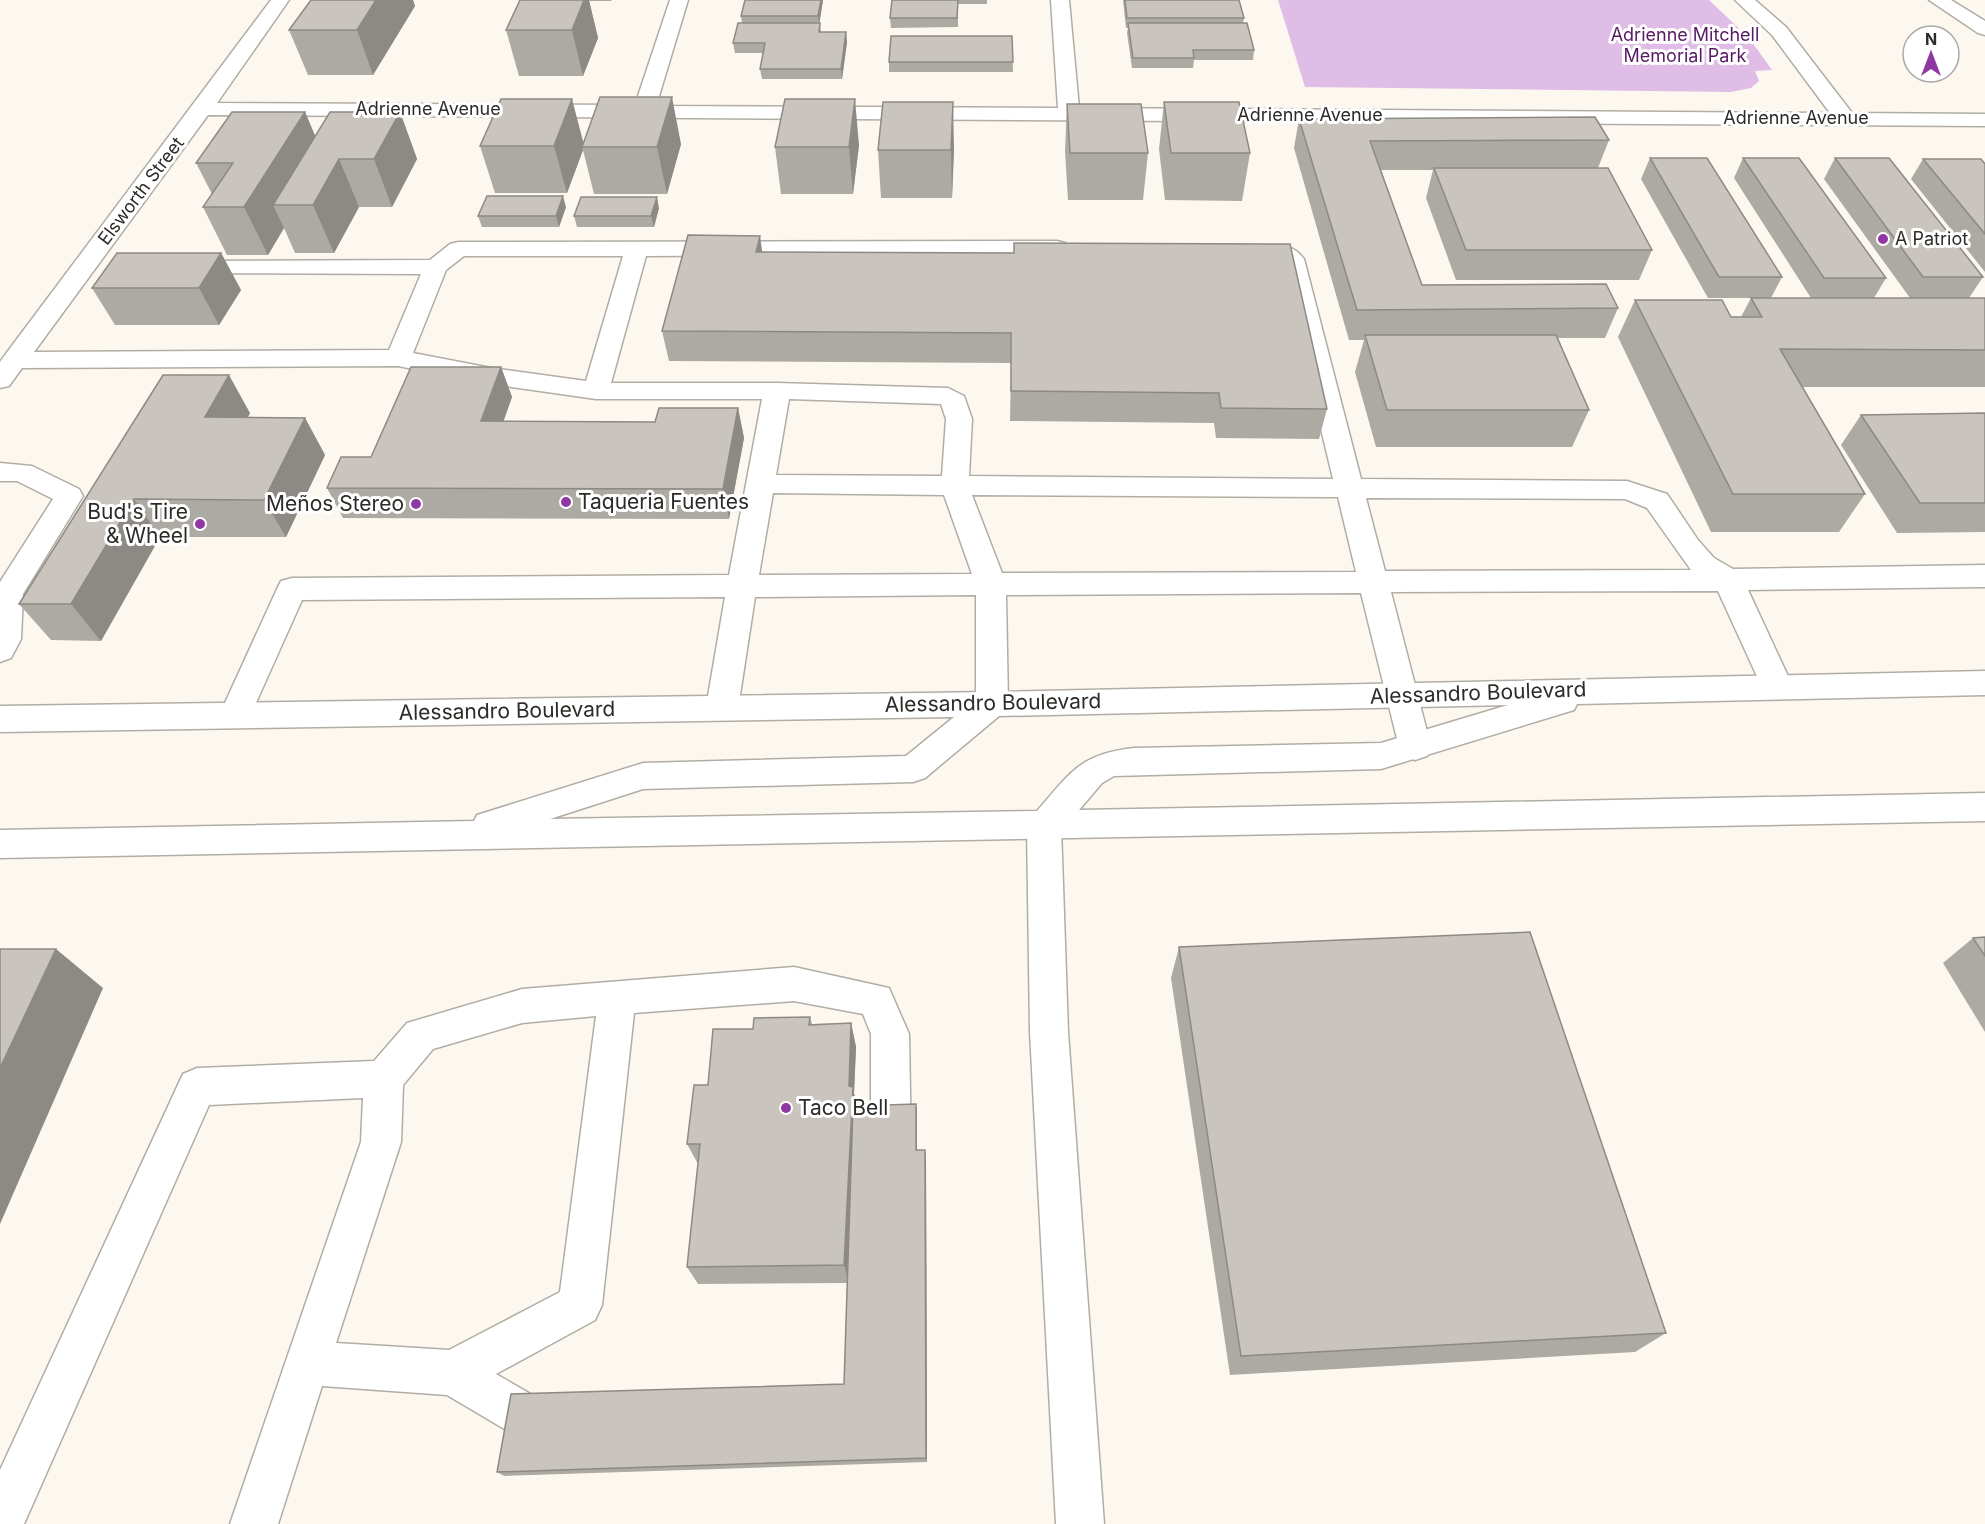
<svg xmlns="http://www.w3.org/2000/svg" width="1985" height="1524" viewBox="0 0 1985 1524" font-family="Inter,sans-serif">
<rect width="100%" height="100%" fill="#fdf8ef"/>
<path fill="#dfbde6" d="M1278,0h431l40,38 23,32 -17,1 4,10 -8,7 -20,4 -426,-5z"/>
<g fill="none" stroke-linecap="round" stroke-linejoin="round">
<g stroke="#b1ada5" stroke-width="3">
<g id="minor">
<path d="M271,0h18l-72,103 418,2 35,-105h18l-32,106 402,2 -7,-108h18l10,108 751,5 -58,-78 -37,-35h20l31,27 66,86 133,1v12l-1777,-11 -174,237 355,-2 32,-76 -245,-1 -4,-5 4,-5 8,-2 246,-1 20,-16 8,-2 599,-1 8,2 4,5 -4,5 -419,3 -35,127h166l171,5 16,8 8,23 -3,57 364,3 -52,-217 -8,-9 4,-5c12,-3 19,1 27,11l57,220 266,2 40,13 31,46 16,18 19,11 252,-4v22l-237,3 45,97 -5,9 -11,3 -11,-3 -48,-105 -327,1 40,155 -4,9 -12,4 -12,-4 -4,-9 -38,-154 -355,2 2,109 -5,9 -11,3 -11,-3 -5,-9v-109l-221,2 -17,111 -5,9 -11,3 -11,-3 -5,-9 19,-111 -423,3 -56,125 -11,3 -11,-3 -5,-9 58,-127 4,-8 11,-3 437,-3 33,-176h-166l-105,-15 -93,-18 -376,2 -13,18 -9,2v-26l5,-7zM464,256h159l-37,125 -95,-13 -78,-15 33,-83zM789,399l152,5 5,15 -4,57 -166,-1zM773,493l171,2 28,79 -213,1zM972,495l366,2 18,75 -354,1zM1366,498l259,1 22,9 44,62 -306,1z"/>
<path d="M1929,0h22l34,21v14l-7,-2z"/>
<path d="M0,463l32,3 47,23 4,7 -60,98 -2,45 -10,19 -11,4v-80l53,-83 -36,-18h-17z"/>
<path d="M1044,812l12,4 5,10 7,206 36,492h-48l-26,-492 -3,-206 5,-10z"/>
<path d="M794,967l95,21 20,46 2,114 -6,14 -14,6 -14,-6 -6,-14v-114l-8,-20 -69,-13 -160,12 -32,292 -7,15 -99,54 69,40 7,16 -7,16 -16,7 -16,-7 -86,-51 -125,-9 -44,138h-48l131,-382 2,-44 -154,7 -185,419h-24v-54l183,-396 14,-6 177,-7 33,-38 115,-34zM596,1016l-36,276 -111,58 -113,-7 65,-201 2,-57 30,-36 89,-26z"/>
</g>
</g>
<g stroke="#b1ada5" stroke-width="3">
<path id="major" d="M1985,671v24l-408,9 -3,6 -193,59 -267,7 -12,7 -23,27 906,-17v28l-1985,37v-28l474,-9 3,-6 166,-52 263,-7 48,-39 -954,15v-26l992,-14zM1508,705l-127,38 -247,5c-54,6 -63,24 -97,63l-487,8 93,-30 270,-7 12,-4 74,-62z"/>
</g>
<use href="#minor" fill="#fff" fill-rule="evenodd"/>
<use href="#major" fill="#fff" fill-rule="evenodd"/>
</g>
<g fill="#ada9a3">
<path d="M311,0h102l2,6 -42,69h-65l-19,-45z"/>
<path d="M520,0h92l-1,1h-22l9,37 -15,38h-64l-13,-46z"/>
<path d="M745,0h78l-4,23h1l1,9h25l1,10 -5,37h-80l-2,-10 3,-16h-28l-2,-10 9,-20 -1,-7z"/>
<path d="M892,0h95v4h-29v23l-67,1 -1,-10z"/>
<path d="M1123,0h116l5,18 -1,5 11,27 -1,10h-59l-1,8h-61l-5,-35 1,-5h-2z"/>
<path d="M1012,36l1,36h-124v-10z"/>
<path d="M1164,102l86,51 -8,48 -77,-1 -6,-51z"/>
<path d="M1067,104l81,49 -5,47h-75l-3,-49z"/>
<path d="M305,112l10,24 85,-24 17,47 -25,48h-33l-25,46h-39l-11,-25 -16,27h-41l-24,-48 9,-13 -16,-31z"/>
<path d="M1299,119l310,21 -11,28 54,82 -13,30h-183l-30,-82 7,-28h-52l41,115 196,23 -13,30h-47l31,72 -17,37h-196l-21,-75 9,-32h-15l-55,-192z"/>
<path d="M583,143l98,1 -14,50h-73l-11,-44 -16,43h-72l-15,-47z"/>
<path d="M859,145l-6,49h-72l-6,-47z"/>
<path d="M954,148l-2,50h-71l-3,-48z"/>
<path d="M1650,158l132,119 -11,21h-63l-67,-119z"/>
<path d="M1743,158l143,120 -12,20h111v89h-183l63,107 -26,38h-128l-93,-195 17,-37 96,17h10l10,-19h60l-77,-120z"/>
<path d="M1835,158l148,119 -14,21h-59l-86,-119z"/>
<path d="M1923,159l62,5v108l-74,-93z"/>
<path d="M566,207l-7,20h-77l-4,-11z"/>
<path d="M659,208l-5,19h-77l-3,-11z"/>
<path d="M762,252l565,157 -8,30 -103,-1 -2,-15 -204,-2 1,-58 -342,-2 -7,-30z"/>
<path d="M221,253l20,37 -22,35h-104l-23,-37z"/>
<path d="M501,367l11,30 -9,24 152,1 83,-14 6,30 -15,81 -386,-1 -16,-30z"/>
<path d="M163,375l87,38 -2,4 57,1 20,37 -39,82h-126l-59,104 -50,-1 -32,-36z"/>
<path d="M1985,413v119l-88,1 -56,-88 20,-30z"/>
<path d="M1985,937v95l-42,-69 30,-25z"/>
<path d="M1179,947l487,386 -31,19 -405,23 -59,-397z"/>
<path d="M810,1017l2,7 39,-1 5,24 -2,46 3,13 60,6v38l9,7 1,305 -423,14 -7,-4 347,-88 3,-101 -149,1 -11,-17 11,-103 -11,-20 21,-59 45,-56z"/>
</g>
<g fill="#8d8984">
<path d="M376,0h37l2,6 -42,69 -16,-45z"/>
<path d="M584,0h5l9,38 -15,38 -11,-46z"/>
<path d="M821,0h2l-4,26 -1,-10z"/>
<path d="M846,32l1,10 -5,37 -1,-10z"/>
<path d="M672,97l9,47 -14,50 -10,-47z"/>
<path d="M572,99l12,46 -2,2 1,3 -16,43 -13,-47z"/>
<path d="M855,99l4,46 -6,49 -4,-47z"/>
<path d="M953,102l1,46 -2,50 -1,-48z"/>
<path d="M305,112l20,47 -52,46 11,23 -16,27 -24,-48z"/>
<path d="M400,112l17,47 -25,48 -18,-48z"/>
<path d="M339,159l20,48 -25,46 -21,-48z"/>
<path d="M563,196l3,11 -7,20 -3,-11z"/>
<path d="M657,197l2,11 -5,19 -3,-11z"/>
<path d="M760,236l4,29 -8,-13z"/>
<path d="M221,253l20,37 -22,35 -20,-37z"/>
<path d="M501,367l11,30 -19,54 -12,-30z"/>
<path d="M229,375l21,38 -23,42 -22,-38z"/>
<path d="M738,408l6,30 -15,81 -6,-30z"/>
<path d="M305,418l20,37 -39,82 -22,-37z"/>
<path d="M134,499l26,38 -59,104 -30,-37z"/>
<path d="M56,949l47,39 -103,236v-156z"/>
<path d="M851,1023l5,24 -2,46 3,16 -8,174 -5,-18z"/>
<path d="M916,1104l1,8v45l-1,-7z"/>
<path d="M925,1150l1,7 1,305 -1,-4z"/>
</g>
<g fill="#c9c4bd" stroke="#8d8984" stroke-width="1.5">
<path d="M311,0h65l-19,30h-68z"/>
<path d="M520,0h64l-12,30h-66z"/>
<path d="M745,0h76l-3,16h-77z"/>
<path d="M892,0h66l-1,18h-67z"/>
<path d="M1125,0h114l5,18h-117z"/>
<path d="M738,23h82l-1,9h27l-5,37h-81l5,-26h-32z"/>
<path d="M1128,23h119l7,27h-61l1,8h-61z"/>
<path d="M891,36h121l1,26h-124z"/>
<path d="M600,97h72l-15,50h-75z"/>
<path d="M501,99h71l-18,47h-74z"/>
<path d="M785,99h70l-6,48h-74z"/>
<path d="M883,102h70l-2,48h-73z"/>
<path d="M1164,102h75l11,51h-79z"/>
<path d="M1067,104h74l7,49h-78z"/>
<path d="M232,112h73l-61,95h-41l30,-44h-37z"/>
<path d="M330,112h70l-26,47h-35l-26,46h-40z"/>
<path d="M1595,117l14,23 -239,1 52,144 184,-1 12,24 -261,2 -58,-191z"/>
<path d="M1650,158h57l75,119h-63z"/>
<path d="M1743,158h56l87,120h-62z"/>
<path d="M1835,158h54l94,119h-60z"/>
<path d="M1923,159h58l4,5v70z"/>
<path d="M1434,168h174l44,82h-186z"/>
<path d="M487,196h76l-7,20h-78z"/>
<path d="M581,197h76l-6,19h-77z"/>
<path d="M688,235l72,1 -4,16 258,1v-10l276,1 37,165 -106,-1 -2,-15 -208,-2v-58l-349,-2z"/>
<path d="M117,253h104l-22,35h-107z"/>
<path d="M1751,298h234v52l-205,-1 85,145h-132l-98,-194h87l9,17h31z"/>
<path d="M1365,335h191l33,75h-202z"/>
<path d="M411,367h90l-20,54 174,1 4,-14h79l-15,81 -396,-1 14,-31h30z"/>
<path d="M163,375h66l-24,42 100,1 -41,82 -130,-1 -63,105h-52z"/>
<path d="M1985,413v90h-65l-59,-88z"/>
<path d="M1530,932l136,401 -425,23 -62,-409z"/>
<path d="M1985,937v19l-12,-18z"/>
<path d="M0,949h56l-56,119z"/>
<path d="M810,1017l-1,8 42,-2 -2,63 4,1 -9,178 -157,2 13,-123h-13l7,-59h14l5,-56h40l1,-11z"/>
<path d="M916,1104v46h9l1,308 -429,14 14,-78 333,-10 9,-278z"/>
</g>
<g fill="#9037a2" stroke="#fff" stroke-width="2">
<circle cx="1883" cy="239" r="6"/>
<circle cx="566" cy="502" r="6"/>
<circle cx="416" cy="504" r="6"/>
<circle cx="200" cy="524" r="6"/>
<circle cx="786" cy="1108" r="6"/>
</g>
<g text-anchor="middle" stroke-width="6" stroke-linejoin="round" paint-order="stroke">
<g font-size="18" fill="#561a62" stroke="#fff">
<text x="1685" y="41">Adrienne Mitchell<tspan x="1685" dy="21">Memorial Park</tspan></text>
</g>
<g font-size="18" fill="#2c2b27" stroke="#fff">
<text x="428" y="115">Adrienne Avenue</text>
<text x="1310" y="121">Adrienne Avenue</text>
<text x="1796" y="124">Adrienne Avenue</text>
<text transform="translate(141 191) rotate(-53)" y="6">Elsworth Street</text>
</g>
<g font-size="18" fill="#2c2b27" stroke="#fff" text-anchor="start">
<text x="1895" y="245">A Patriot</text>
</g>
<g font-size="21" fill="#2c2b27" stroke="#fff" text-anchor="start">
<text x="578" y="509">Taqueria Fuentes</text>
<text x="404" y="511" text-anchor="end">Meños Stereo</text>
<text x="188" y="519" text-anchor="end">Bud's Tire<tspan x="188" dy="24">&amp; Wheel</tspan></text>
<text x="798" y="1115">Taco Bell</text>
</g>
<g font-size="21" fill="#2c2b27" stroke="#fff">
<text transform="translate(1478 693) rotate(-2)" y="7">Alessandro Boulevard</text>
<text transform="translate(993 703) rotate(-1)" y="7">Alessandro Boulevard</text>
<text transform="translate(507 711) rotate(-1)" y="7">Alessandro Boulevard</text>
</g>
</g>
<g transform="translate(1931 54)"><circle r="28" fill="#ffffff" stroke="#abaaa9" stroke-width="1.5"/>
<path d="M0-4.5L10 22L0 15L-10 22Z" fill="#9037a2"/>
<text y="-9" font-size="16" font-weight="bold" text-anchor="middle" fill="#2c2b27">N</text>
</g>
</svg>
